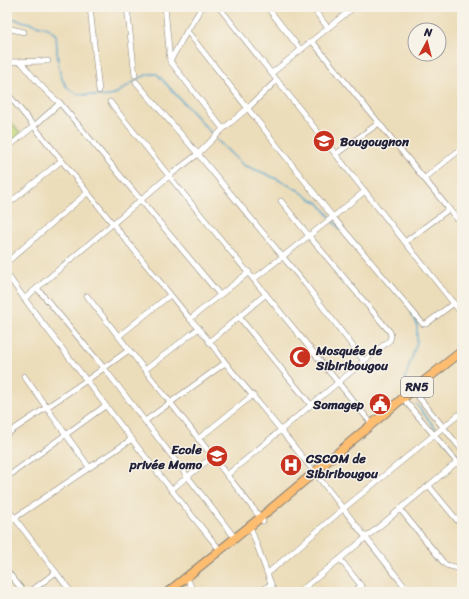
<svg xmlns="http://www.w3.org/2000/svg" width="469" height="599" viewBox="0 0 469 599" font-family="Sriracha,sans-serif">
<rect width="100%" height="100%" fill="#f7f3e8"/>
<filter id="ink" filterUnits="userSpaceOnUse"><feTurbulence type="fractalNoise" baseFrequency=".025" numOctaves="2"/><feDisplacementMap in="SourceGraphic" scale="8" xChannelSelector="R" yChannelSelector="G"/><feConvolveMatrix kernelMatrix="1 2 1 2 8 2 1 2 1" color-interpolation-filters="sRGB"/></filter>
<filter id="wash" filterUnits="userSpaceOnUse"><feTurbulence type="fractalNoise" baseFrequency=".012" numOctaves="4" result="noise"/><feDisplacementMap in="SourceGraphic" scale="16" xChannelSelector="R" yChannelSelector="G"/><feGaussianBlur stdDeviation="0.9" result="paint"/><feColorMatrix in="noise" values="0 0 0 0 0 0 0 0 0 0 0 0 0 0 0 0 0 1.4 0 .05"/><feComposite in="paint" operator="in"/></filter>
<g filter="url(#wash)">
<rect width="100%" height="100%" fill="#ecddba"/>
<path fill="#c0d67a" stroke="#717c5a" d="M7,117l14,17 -14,11z"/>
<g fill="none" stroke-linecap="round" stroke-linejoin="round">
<g stroke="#52a3cc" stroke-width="1.5">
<path d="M7,17l41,11 8,7c2,17 -1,51 20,58 5,2 10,2 15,2 6,1 16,3 22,0 14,-6 27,-23 44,-21l57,62"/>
<path d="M216,139l27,26 21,8 19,9 15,8 11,8 10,5 11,14"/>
<path d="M332,220l9,10"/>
<path d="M407,387l-2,-9 12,-36v-18l-6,-11"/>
<path d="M416,404l21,26"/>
<path d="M441,436l21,25"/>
</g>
</g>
</g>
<g filter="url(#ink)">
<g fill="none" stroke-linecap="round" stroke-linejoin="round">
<g stroke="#87807a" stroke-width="6">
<g id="minor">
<path d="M90,7l9,84"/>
<path d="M127,7l8,68"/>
<path d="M165,7l5,54 53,68"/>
<path d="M219,7l243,307"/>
<path d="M267,7l34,43"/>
<path d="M312,7l16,21"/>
<path d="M7,28l17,4"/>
<path d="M187,31l146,186 90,107h3l28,-21"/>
<path d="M312,41l150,184"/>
<path d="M170,61l17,-30 15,-24"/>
<path d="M7,62l41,-1"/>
<path d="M21,62c12,15 24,30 39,41l160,192"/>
<path d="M272,73l82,-66"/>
<path d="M136,82l62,72 108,131 58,76"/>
<path d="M7,93l183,226c17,17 30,38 46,57 60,70 115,144 173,216"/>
<path d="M110,102l59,74 203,248"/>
<path d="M7,148l27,-22 26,-23"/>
<path d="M336,154l43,-31"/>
<path d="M425,178l37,-30"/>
<path d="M7,205l54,-44"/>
<path d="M405,242l44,-33"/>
<path d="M7,262l80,-69"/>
<path d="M7,274c25,37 53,71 80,107 43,57 88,114 133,169"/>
<path d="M254,279l79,-62 32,-26"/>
<path d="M37,288l67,80 131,170"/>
<path d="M87,296l176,225"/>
<path d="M24,299l145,-123 29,-22 25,-25 25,-21 29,-28"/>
<path d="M239,317l72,88"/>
<path d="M190,319l59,-47"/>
<path d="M119,336l51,-41"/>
<path d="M209,342l57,-48"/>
<path d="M145,370l54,-42"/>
<path d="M24,376l65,91"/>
<path d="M416,394l46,56"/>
<path d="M406,402l56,66"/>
<path d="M145,421l80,-58"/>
<path d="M7,434l80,-54 42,-30"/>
<path d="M198,439l55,-44"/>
<path d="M227,475l84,-70 53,-44 26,-21 1,-4 -1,-4 -81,-96 -28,-35"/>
<path d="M7,477l98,-71"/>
<path d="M429,486l33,40"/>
<path d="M171,490l41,-33"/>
<path d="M7,508l64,84"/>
<path d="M400,509l43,53 3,3 16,4"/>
<path d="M7,523l125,-84"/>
<path d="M250,526l24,66"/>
<path d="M340,559l26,33"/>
<path d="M7,571l17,21"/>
<path d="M268,573l75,-64 119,-97"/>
<path d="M189,582l4,10"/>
<path d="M30,592l26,-20"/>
<path d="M260,592l11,-8"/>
<path d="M299,592l41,-33 117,-97"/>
<path d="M353,592l8,-6"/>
</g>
</g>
<g stroke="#87807a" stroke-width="10">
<path id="highway" d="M168,592l92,-74 143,-120 59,-47"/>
</g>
<use href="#minor" stroke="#fff" stroke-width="5"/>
<use href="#highway" stroke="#fdbd6f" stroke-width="8"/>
</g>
</g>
<defs>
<g id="school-disc" transform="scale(1.15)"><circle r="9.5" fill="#c8321e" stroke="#f7f3e8"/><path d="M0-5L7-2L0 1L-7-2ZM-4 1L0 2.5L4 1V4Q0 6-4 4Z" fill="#fff"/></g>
<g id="mosque-disc" transform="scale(1.15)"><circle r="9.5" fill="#c8321e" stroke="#f7f3e8"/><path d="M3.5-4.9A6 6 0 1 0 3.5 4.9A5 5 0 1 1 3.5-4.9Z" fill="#fff"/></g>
<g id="civic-disc" transform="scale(1.15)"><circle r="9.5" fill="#c8321e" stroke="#f7f3e8"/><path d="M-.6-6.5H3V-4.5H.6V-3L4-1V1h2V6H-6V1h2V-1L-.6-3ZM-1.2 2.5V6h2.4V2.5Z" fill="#fff"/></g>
<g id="hospital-disc" transform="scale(1.15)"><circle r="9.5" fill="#c8321e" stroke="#f7f3e8"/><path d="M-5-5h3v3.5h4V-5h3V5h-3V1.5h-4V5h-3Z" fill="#fff"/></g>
</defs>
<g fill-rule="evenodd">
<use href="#school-disc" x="324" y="141"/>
<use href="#mosque-disc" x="300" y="357"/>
<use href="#civic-disc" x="380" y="404"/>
<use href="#school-disc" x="217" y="456"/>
<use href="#hospital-disc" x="291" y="465"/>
</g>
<g text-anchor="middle" stroke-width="3" stroke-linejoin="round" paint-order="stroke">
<rect fill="#f7f3e8" stroke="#62616f" stroke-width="1" x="401" y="377" width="32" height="20" rx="3"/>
<g font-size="12" font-weight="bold" fill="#22223b">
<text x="417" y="391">RN5</text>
</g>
<g font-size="13" font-weight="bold" fill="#22223b" stroke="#f7f3e8" text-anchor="start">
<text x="340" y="146">Bougougnon</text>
<text x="316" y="355">Mosquée de<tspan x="316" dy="15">Sibiribougou</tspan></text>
<text x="364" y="409" text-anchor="end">Somagep</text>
<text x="202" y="454" text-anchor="end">Ecole<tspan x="202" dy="15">privée Momo</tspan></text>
<text x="306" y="463">CSCOM de<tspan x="306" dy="15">Sibiribougou</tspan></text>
</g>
</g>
<rect width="469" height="599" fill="none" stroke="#f7f3e8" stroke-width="24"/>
<g transform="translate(427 42) rotate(7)"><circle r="19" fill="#f7f3e8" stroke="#a29fa3"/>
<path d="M0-3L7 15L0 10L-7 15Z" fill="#c8321e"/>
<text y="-6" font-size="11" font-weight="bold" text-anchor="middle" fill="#22223b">N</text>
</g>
</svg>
